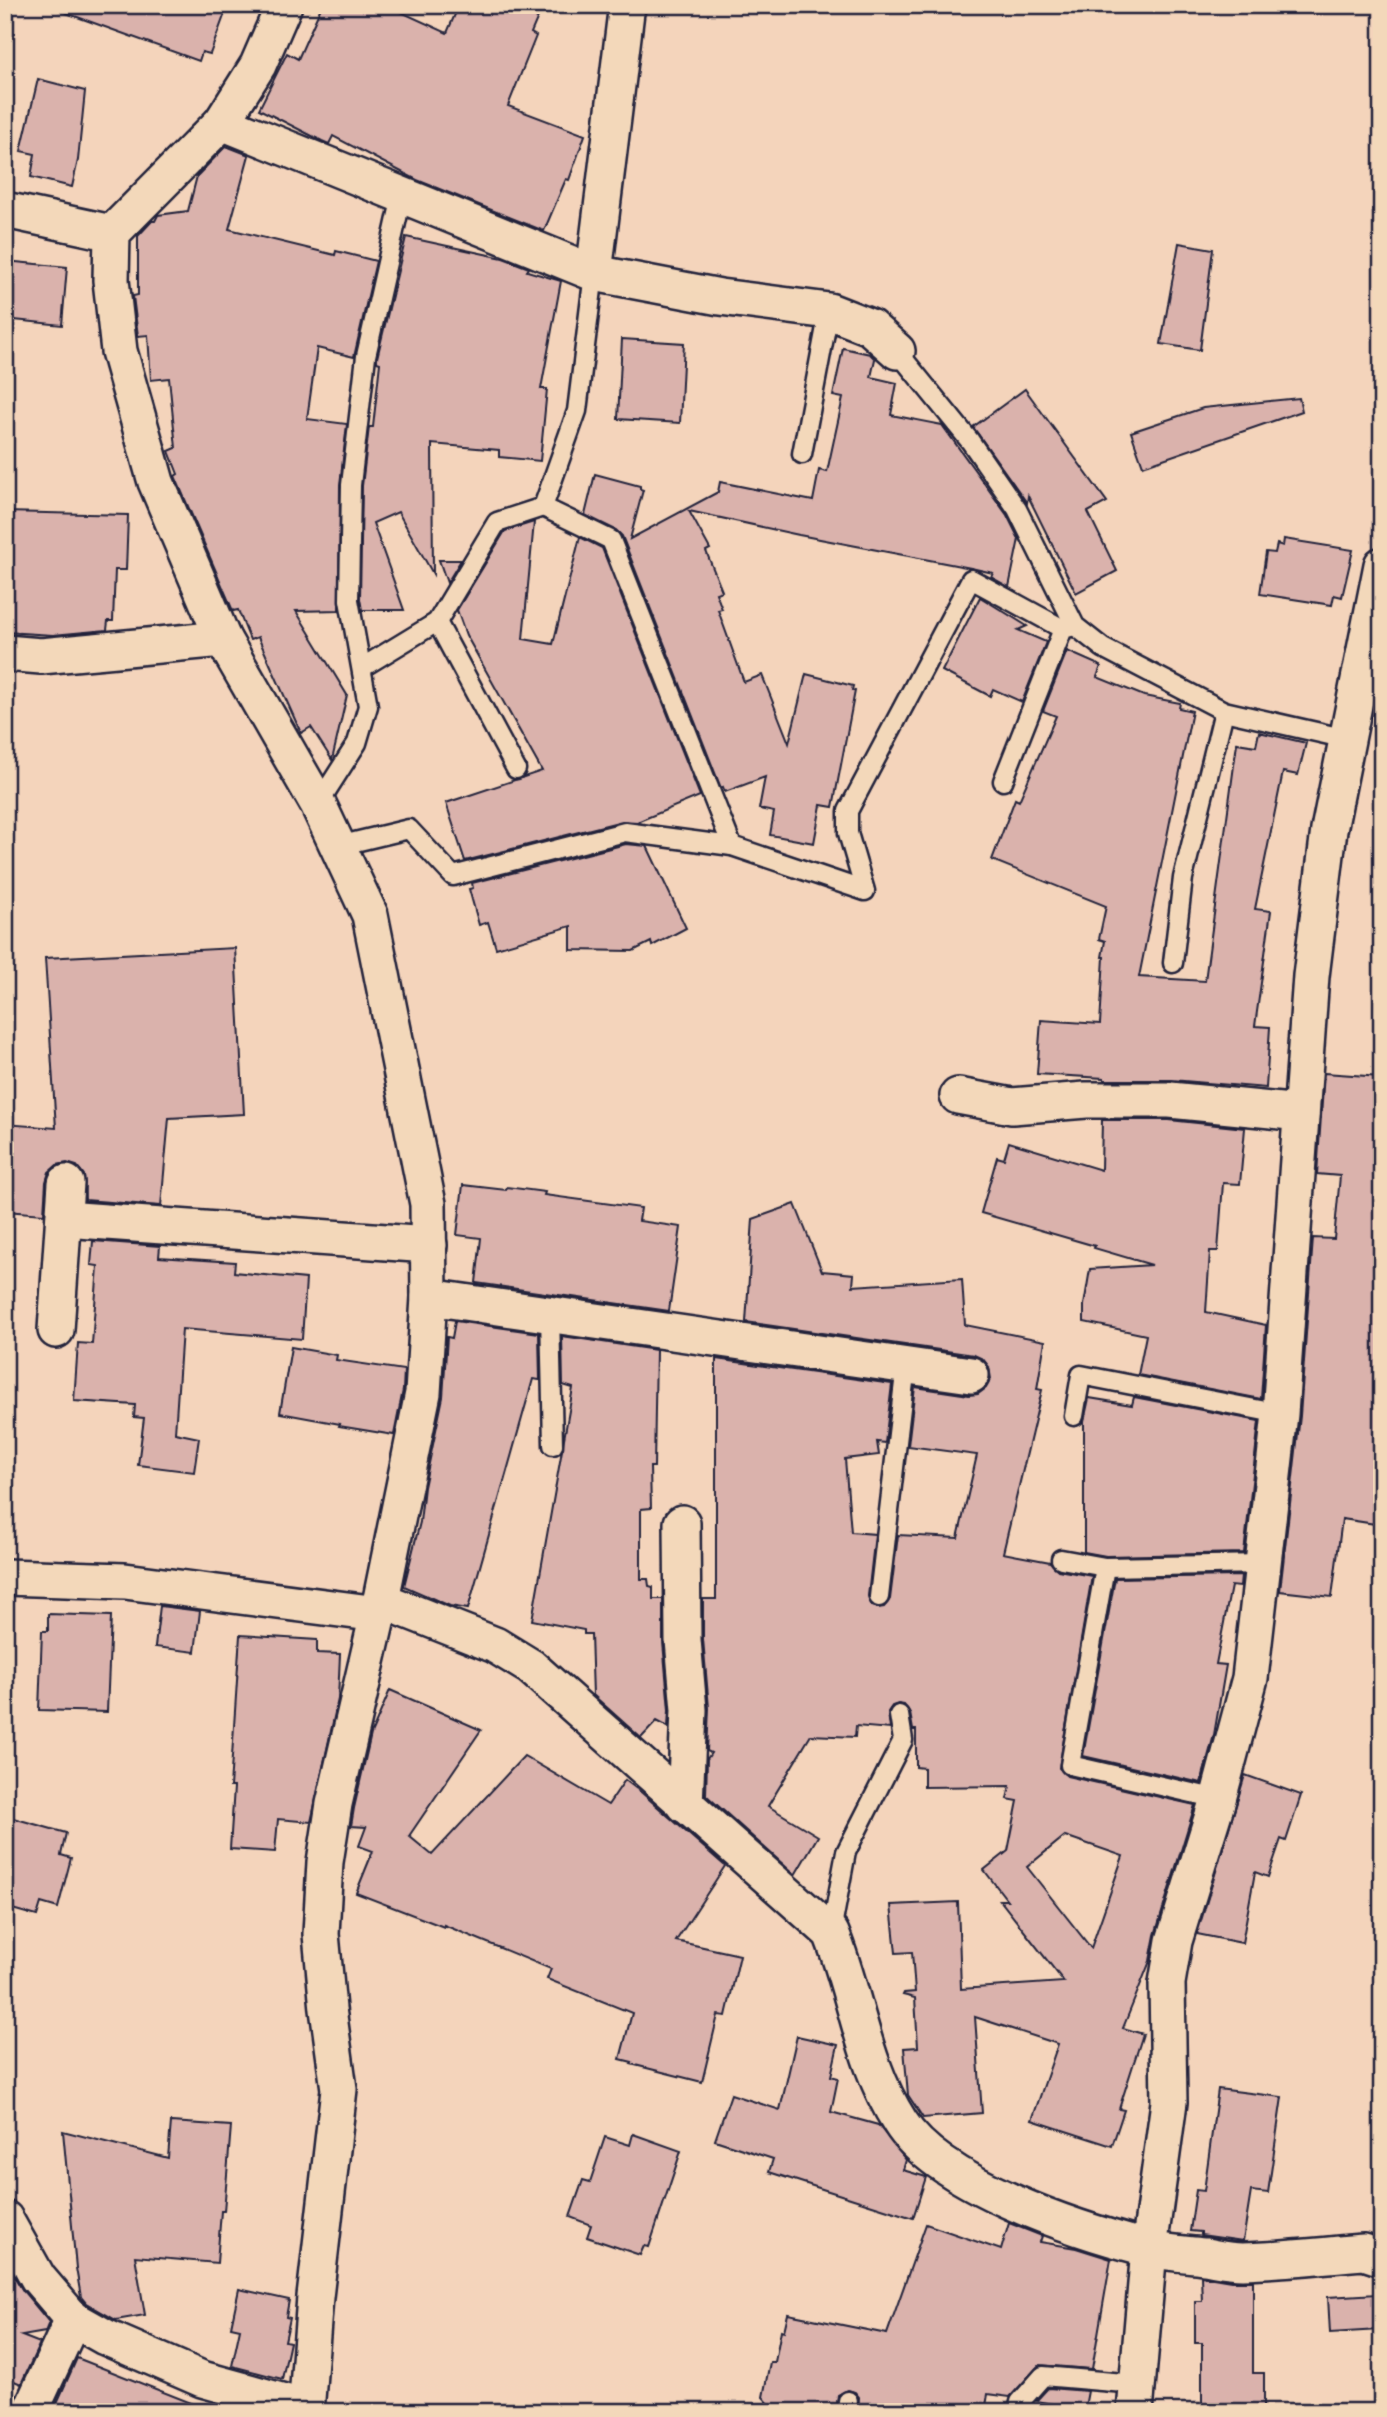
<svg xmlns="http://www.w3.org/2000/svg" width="1387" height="2417" viewBox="0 0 1387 2417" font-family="Caveat,sans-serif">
<rect width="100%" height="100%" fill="#f4d4bb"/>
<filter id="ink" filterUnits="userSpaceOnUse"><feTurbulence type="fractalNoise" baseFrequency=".0143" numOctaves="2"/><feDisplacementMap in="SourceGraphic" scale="14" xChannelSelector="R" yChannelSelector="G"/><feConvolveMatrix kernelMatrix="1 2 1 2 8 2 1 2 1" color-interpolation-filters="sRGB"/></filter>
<g filter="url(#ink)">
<g fill="#dab2ac" stroke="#22223b" stroke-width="2" fill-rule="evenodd">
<path d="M59,5h169l-18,49 -8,-2 -3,9 -141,-51z"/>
<path d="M322,5h64l61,28 12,-28h84l-12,28 5,3 -28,70 77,29 -16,45 -3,-1 -22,52 -127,-51 -84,-44 -4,8 -7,-3 -63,-32 28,-56 11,6z"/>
<path d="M38,79l47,12 -7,69 -6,27 -41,-10 4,-23 -14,-3z"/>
<path d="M226,146l23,9 -20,74 106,26 1,-4 40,10 -22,96 -37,-9 -10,71 40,5 -7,61 -1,125 -43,1 51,84 -15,65 -21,-33 -10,6 -43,-96 -8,3 -12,-30 -5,1 -58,-135 3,-2 -9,-23 7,-3 -7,-70 -18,2 -3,-45 -10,1 -5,-40 5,-1v-59l14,-15h3l3,-6 30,-4 9,-35z"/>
<path d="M406,237l97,21 26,10 -2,3 34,10 -20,108h6l-7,72 -41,-4v-7l-67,-6 1,130 -35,-62 -25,11 31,87h-42l-2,-11 2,-113 7,-59h4l7,-64 -3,-1v-4z"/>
<path d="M1179,243l34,6 -13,101 -39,-6z"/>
<path d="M5,261l62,6 -5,58 -57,-6z"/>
<path d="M622,339l62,4 -4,80 -62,-4z"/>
<path d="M843,348l27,6 5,5 -4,18 26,6 -6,32 51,10 65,90 12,24 -10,48 -18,-10 2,-4 -22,-5 -172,-33 -110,-24 21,38 -4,2 16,40 -6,2 6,16 -4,1 26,72 18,-7 27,68 17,-69 47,12 -1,4 3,1 -22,116 -12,-2 -7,38 -44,-8 4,-23 -15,-3 6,-32 -40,15 -2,-5 -2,1 -99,-252 -6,-6 -31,-15 10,-41 45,12v3l3,1 -13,49 88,-47 2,-10 93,19 6,-31 8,2 16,-74 -10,-2z"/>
<path d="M1025,389l82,113 -19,10 29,59 -41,22 -48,-97 -1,7 -54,-76z"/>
<path d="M1299,398l3,13 -159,55 -12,-34 72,-24z"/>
<path d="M5,512l123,3 -2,55h-11l-2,51h-5l-1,9 -54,5 -48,-3z"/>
<path d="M534,522l-11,117 30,5 27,-107 22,11 98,248 -63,26 -15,-1 -157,40 -19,-58 96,-32 -76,-136 -9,-25 48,-79z"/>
<path d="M1284,539l69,11 -11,47 -8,-2 -2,10 -72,-11 6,-42 9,1 2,-9 6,2z"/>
<path d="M439,560h22l-14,23z"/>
<path d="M980,597l47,29 -9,4 28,12 -24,60 -29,-13 -3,7 -48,-25z"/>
<path d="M1067,651l34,15 -4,11 47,19 36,7 -1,5 13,3 -53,266 66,4 32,-238 19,3 3,-14 47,11 -8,32 -15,-3 -28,137 16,2 -16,115 15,1 -4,61 -94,-8h-68v-2l-67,-4 4,-54 59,4 4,-67h-2l3,-16 -6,-2 7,-33 -114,-46 23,-61 4,2 37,-85 -13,-5z"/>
<path d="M626,844l21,2 39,82 -34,18 -1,-4 -18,9 -62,-1v-24l-75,22 -8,-26 -9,3 -10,-36 4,-1 -1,-5z"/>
<path d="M235,948l9,166 -75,4 -8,88 -76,-6 -1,-25 -7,-9 -10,-3 -10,2 -8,7 -3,10 -2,32 -39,-3v-87l51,4 -11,-170z"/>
<path d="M1324,1073l57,4 -5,60h5l-6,62 7,1v325l-40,-6 -10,78 -52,-6 20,-175 13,-178 21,1 6,-63 -23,-2z"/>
<path d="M1102,1120h67l76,8 -5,56 -17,-1 -5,68h-8l-4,61 60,13 -5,74 -123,-24 8,-40 -62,-13v-17l6,-36 62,-4 -58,-17 1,-2 -114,-33 16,-56 7,2 5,-17 92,28z"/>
<path d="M463,1185l43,5 1,-3 38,5 -1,3 97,13 -2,13 42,6 -12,84 -193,-28 5,-45 -24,-3z"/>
<path d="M795,1204l27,67 32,3 -1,12 109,-7 3,46 80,16 -8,48 5,1 -39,163 47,9 8,8 34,6 -33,192 8,8 128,29 -40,130 -5,26 -27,67 20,6 -24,75 5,1 -12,36 -80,-26 26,-76 -83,-27 7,96 -59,5 -15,-23 -4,-47 14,-1 -3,-49 -12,-3 1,-2 11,-1 -3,-40 -16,1 -5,-48 67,-3 3,87 103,-7 -64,-82h7l-23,-30 24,-19 10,-50 -11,-2 3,-13 -86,1v-19l-8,-1v-37h-3l-3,-17 -6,-8 -6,-1 -6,2 -4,6 2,17 -34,-3 -1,11 -44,-2 -43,71 50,30 -23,39 -89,-80 1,-36 4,-6 -4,-2 2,-43 -6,-69v-40h13v-240l176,25 -7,59 -8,-1 2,13 -34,4 6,73 24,2 -7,62 4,10 6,2 6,-1 6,-8 8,-64 60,3 19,-83 -69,-9 7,-59 54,8 9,-1 8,-6 5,-9 -2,-12 -6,-8 -9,-4 -228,-33 7,-103zM1065,1836l58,20 -32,92 -64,-81z"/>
<path d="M93,1241l67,5 -1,11 76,5 -1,10 72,7 -4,60 -120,-10 -7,104 24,5 -5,34 -56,-7 6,-47 -10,-1 1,-12 -61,-4 4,-58 14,1 6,-78 -7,-1z"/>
<path d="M455,1321l84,12 1,47 -7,-1 -65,230 -18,-3 -46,-20 16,-64 4,-35 19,-90 4,-60 5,1z"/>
<path d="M562,1336l94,14 -2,117h-4l1,41 -10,1v70h7l1,7 4,1v12h10v43l6,68 -1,17 -11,-6 -16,17 -48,-43 -2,-61h-7v-4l-52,-10 41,-232 -10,-3z"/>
<path d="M291,1347l46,8 -1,5 68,10 -1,20 -9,45 -55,-9 1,-2 -60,-11z"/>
<path d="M1134,1397l125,24 -15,132 -138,3 -22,-4v-131l5,-23 43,7z"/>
<path d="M1241,1576l-1,11 -9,-1 -15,78 10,1 -12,70 -13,48 -118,-27 32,-178z"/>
<path d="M160,1606l40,5 -5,41 -40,-5z"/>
<path d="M48,1614l63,2 -4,96 -68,-2 3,-79h6z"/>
<path d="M240,1635l77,5v13l23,1 -2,45 -27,123 -33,-3 -3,33 -45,-3 4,-62h-4z"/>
<path d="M390,1690l91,40 -72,106 23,19 92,-99 84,49 17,-25 17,13 83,73 -49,75 64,14 -14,61 -8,-1 -16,67 -71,-18 1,-2 -12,-3 12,-46 -85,-34 4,-10 -107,-44v2l-88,-34 17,-42 -14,-5 7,-19 -15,-1 3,-18 17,-74z"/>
<path d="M1245,1775l56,20 -15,46 -5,-2 -13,38 -13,-5 -13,71 -45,-9z"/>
<path d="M13,1818l53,15 -5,22 10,3 -13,50 -17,-5 -4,13 -32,-9v-61z"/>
<path d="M797,2036l41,9 -7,31 7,2 -7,34 47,13 28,35 -3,10 23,7 -13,41 -144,-46 4,-13 -58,-19 16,-46 49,16z"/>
<path d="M1218,2089l64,8 -14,96 -17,-2 -8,50 -42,-6v-3l-11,-1 6,-41 8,1z"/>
<path d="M171,2122l60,4 -7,85h-3l-4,52 -82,-7 10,59 -29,5 -30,-17 -5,-6 -5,-29 -13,-137 105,27z"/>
<path d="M633,2134l48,17 -32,96 -5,-1 -4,9 -53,-18 4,-12 -21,-8 13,-37 7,2 15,-45 25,8z"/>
<path d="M1009,2223l33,13 -2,6 36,6 35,11 -19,110 -53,-4 -29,32 -22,-3 -3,18h-127l1,-15 -4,-5 -7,-2 -10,5 -2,17h-60l-13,-15 7,-35h5l6,-32 3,1 4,-17 99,20 39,-110 75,26z"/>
<path d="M5,2269l9,7 9,15 26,31 -4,10 -23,4 18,7 -19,41 -16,-7z"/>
<path d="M1201,2276l30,5h22v92h11v39h-62v-69h-7v-42h7z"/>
<path d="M239,2289l50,11 -3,17 4,1 -5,23 5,1 -8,37 -50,-13 8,-37 -9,-2z"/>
<path d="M1377,2294l2,36 -49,3 -2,-36z"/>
<path d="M77,2358l132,52 -1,2h-155z"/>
<path d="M1048,2388l40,3 -4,21h-33l2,-8 -17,-3z"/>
</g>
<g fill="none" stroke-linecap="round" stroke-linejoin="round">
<g stroke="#22223b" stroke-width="23">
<g id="lane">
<path d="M897,351l73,90 47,68 58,117 28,22 121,63 123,28"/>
<path d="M802,454l27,-143"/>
<path d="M543,507l68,33 121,306"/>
<path d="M437,622l79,147"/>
<path d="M363,667l74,-45 60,-100 46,-15 34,-96 17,-138"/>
<path d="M1003,781l60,-152 11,-3"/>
<path d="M318,804l39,-61 11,-37 -19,-106 2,-115 15,-129 36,-160"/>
<path d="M338,846l71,-17 44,47 172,-44 107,14 133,45 -17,-58v-22l123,-232 92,50"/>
<path d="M1173,963l10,-85 41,-167"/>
<path d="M550,1314l3,131"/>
<path d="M1074,1416l7,-41 199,39"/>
<path d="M1061,1559l44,8 159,-3"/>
<path d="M1105,1567l-35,198 148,34"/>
<path d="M879,1597l27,-232"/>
<path d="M831,1933l15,-81 57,-112 -4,-25"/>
<path d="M847,2412l1,-11"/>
<path d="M1018,2412l2,-10 23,-26 93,8"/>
</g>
</g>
<g stroke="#22223b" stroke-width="40">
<g id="street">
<path d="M284,5l-26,60 -36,57 -110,111 -1,47 8,71 37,131 67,157 95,165 52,111 58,289 1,93 -6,96 -45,221 -44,190 -9,58 -4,72 7,75 11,80 -24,208 -9,115"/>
<path d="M222,122l372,151 126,24 109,14 41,16 27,24"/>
<path d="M5,210l107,23"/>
<path d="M594,273l32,-261 2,-7"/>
<path d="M5,653l36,3 182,-17"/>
<path d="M958,1096l54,10 74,-6h84l131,13"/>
<path d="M64,1219l365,26"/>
<path d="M429,1297l542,78"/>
<path d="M56,1330l10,-147"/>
<path d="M682,1523l1,117 6,70 -4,95"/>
<path d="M5,1577l120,4 253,33"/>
<path d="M381,1600l114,45 36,22 300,266c26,64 31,130 69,189 39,63 177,108 247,126 19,5 39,6 58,8 12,2 25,5 37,5 41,-1 82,-6 122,-9l18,6"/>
<path d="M5,2219l33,59 35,41 32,18 97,42 104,29"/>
<path d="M30,2412l43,-93"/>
<path d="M1135,2412l14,-163 20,-147 -2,-119 7,-42 44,-142 32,-121 30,-264 31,-438 18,-146 53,-265"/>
</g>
</g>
<use href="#lane" stroke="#f3d8ba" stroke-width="18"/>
<use href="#street" stroke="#f3d8ba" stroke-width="35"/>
</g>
</g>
<rect width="1387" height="2417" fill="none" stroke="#f3d8ba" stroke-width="28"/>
<rect x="14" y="14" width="1359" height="2389" fill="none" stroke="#22223b" stroke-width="2.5" filter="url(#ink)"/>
</svg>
